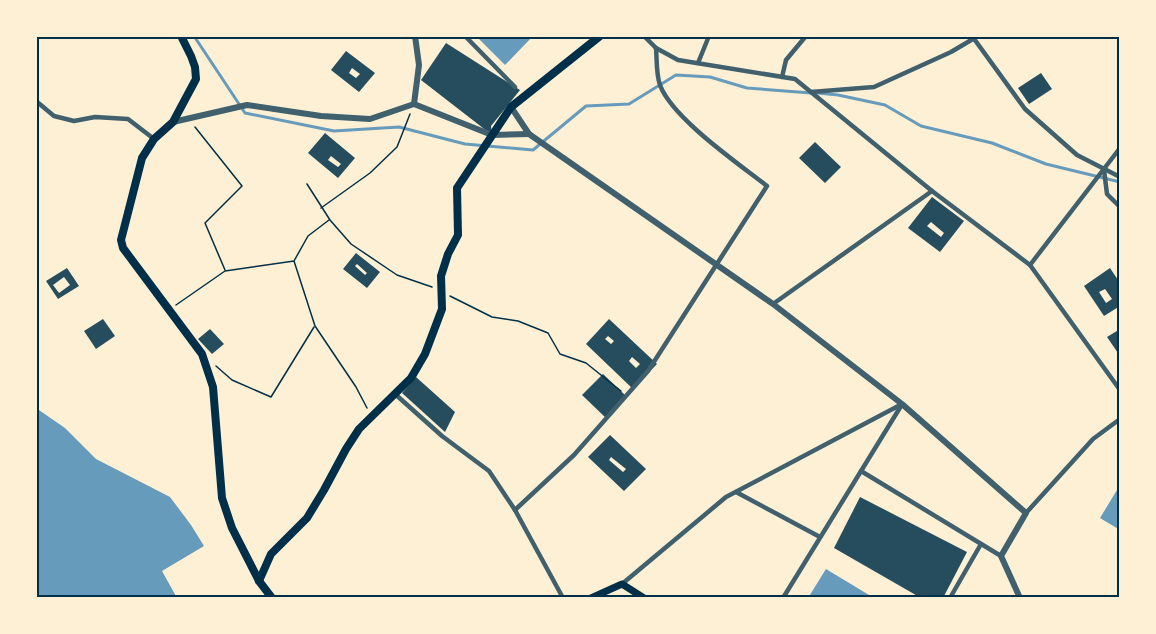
<svg xmlns="http://www.w3.org/2000/svg" width="1156" height="634" viewBox="0 0 1156 634" font-family="Poppins,sans-serif">
<rect width="100%" height="100%" fill="#fdf0d5"/>
<g fill="#669bbc">
<path d="M476,36h57l-28,29z"/>
<path d="M36,408l29,20 31,31 74,38 21,28 13,21 -42,25 15,27h-141z"/>
<path d="M1120,485v45l-20,-12z"/>
<path d="M826,569l48,29h-66z"/>
</g>
<g fill="none" stroke-linecap="round" stroke-linejoin="round">
<g stroke="#669bbc" stroke-width="3">
<path d="M194,36l51,77 89,18 65,-4 66,17 68,6 53,-44 43,-2 47,-29 34,2 37,11 64,5"/>
<path d="M818,93l20,2 47,10 36,21 71,17 54,21 74,18"/>
</g>
</g>
<g fill="#264d5e" fill-rule="evenodd">
<path d="M446,43l74,47 -29,36 1,9 -71,-55z"/>
<path d="M346,51l29,22 -16,19 -28,-22zM352,68l8,6 -4,4 -7,-5z"/>
<path d="M1041,73l11,16 -23,15 -11,-16z"/>
<path d="M325,133l30,25 -17,20 -30,-25zM331,156l10,8 -3,3 -10,-7z"/>
<path d="M815,142l26,25 -16,16 -26,-25z"/>
<path d="M932,197l32,24 -24,31 -32,-24zM931,222l13,11 -3,4 -14,-11z"/>
<path d="M356,253l24,19 -13,16 -24,-19zM357,264l10,9 -2,2 -10,-9z"/>
<path d="M67,268l12,18 -21,13 -12,-18zM64,277l6,8 -11,8 -6,-8z"/>
<path d="M1110,268l10,15v23l-16,10 -20,-30zM1105,289l7,10 -6,4 -7,-11z"/>
<path d="M103,319l12,17 -19,13 -12,-18z"/>
<path d="M609,319l48,45 -24,25 -47,-45zM608,336l6,5 -3,3 -6,-5zM632,357l8,7 -4,4 -7,-7z"/>
<path d="M210,329l14,15 -12,10 -14,-15z"/>
<path d="M1120,329v27l-13,-19z"/>
<path d="M603,374l24,23 -20,22 -25,-24z"/>
<path d="M416,377l39,35 -10,20 -43,-39z"/>
<path d="M610,435l36,34 -22,22 -36,-34zM611,457l15,12 -3,3 -14,-12z"/>
<path d="M860,497l107,55 -24,46h-22l-87,-50z"/>
</g>
<g fill="none" stroke-linecap="round" stroke-linejoin="round">
<g stroke="#003049" stroke-width="1.5">
<path d="M195,127l47,59 -37,37 20,47"/>
<path d="M307,184l23,36 21,24 46,31 35,12"/>
<path d="M321,208l49,-35 27,-26 13,-33"/>
<path d="M294,261l21,65 41,61 11,21"/>
<path d="M450,296l42,21 26,4 30,12 12,21 26,9 35,28"/>
<path d="M176,305l49,-34 69,-10 14,-25 21,-16"/>
<path d="M216,366l16,14 39,17 43,-70"/>
</g>
<g stroke="#3f606c" stroke-width="4.5">
<path d="M465,36l50,51"/>
<path d="M644,36l12,12 22,12 117,19 137,112 98,74 90,125"/>
<path d="M972,36l53,73 52,46 43,22"/>
<path d="M698,63l11,-27"/>
<path d="M782,77l4,-17 20,-24"/>
<path d="M811,92l63,-5 77,-35 27,-16"/>
<path d="M36,101l18,15 20,5 21,-4 33,2 26,20"/>
<path d="M1104,170l3,24 13,13"/>
<path d="M1030,265l90,-117"/>
<path d="M773,304l159,-113"/>
<path d="M395,394l47,42 47,35 26,39 48,88"/>
<path d="M861,471l140,85"/>
<path d="M736,492l84,45"/>
<path d="M515,510l59,-55 74,-84 119,-185c-28,-22 -95,-68 -107,-101 -4,-11 -3,-25 -4,-37"/>
<path d="M1026,513l67,-74 27,-20"/>
<path d="M622,584l104,-87 176,-93"/>
<path d="M783,598l118,-192"/>
<path d="M950,598l31,-54"/>
</g>
<g stroke="#3f606c" stroke-width="6">
<path d="M415,36l4,29 -5,39 78,31 37,-1"/>
<path d="M511,107l18,27 244,170 129,100 124,109 -25,43 19,42"/>
<path d="M173,122l74,-17 74,11 49,3 44,-15"/>
</g>
<path stroke="#003049" stroke-width="7" d="M591,598l31,-14 22,14"/>
<g stroke="#003049" stroke-width="8">
<path d="M181,36l10,20 4,11 1,12 -23,43 -19,17 -12,19 -21,82 2,8 79,106 11,33 9,111 10,30 27,53 13,17"/>
<path d="M259,581l12,-27 36,-36 17,-28 22,-41 13,-20 52,-51 14,-24 17,-45 -1,-33 7,-22 10,-19 -1,-47 54,-81 89,-71"/>
</g>
</g>
<rect width="1156" height="634" fill="none" stroke="#fdf0d5" stroke-width="75"/>
<rect x="38" y="38" width="1080" height="558" fill="none" stroke="#003049" stroke-width="2"/>
</svg>
